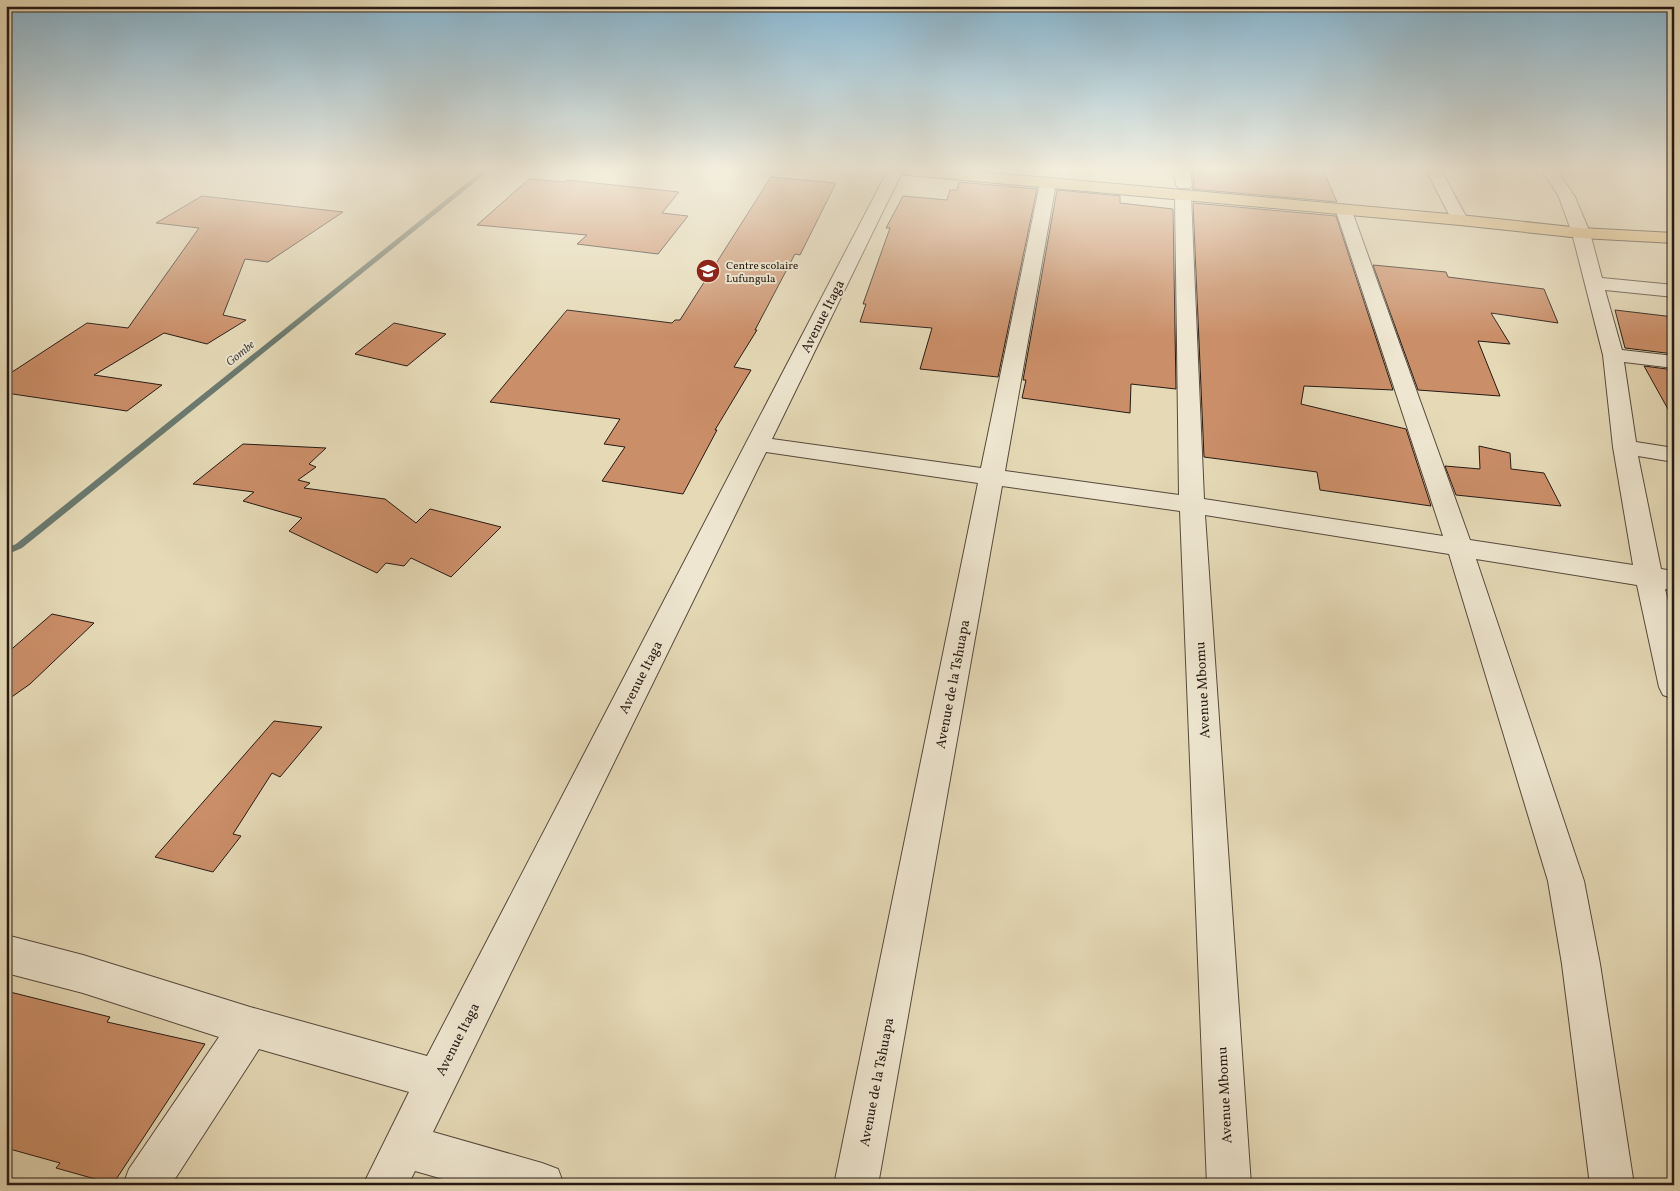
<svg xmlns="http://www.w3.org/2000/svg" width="1680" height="1191" viewBox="0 0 1680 1191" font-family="Vollkorn,serif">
<rect width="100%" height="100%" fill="#e5d9b6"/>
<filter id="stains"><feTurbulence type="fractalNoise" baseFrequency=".004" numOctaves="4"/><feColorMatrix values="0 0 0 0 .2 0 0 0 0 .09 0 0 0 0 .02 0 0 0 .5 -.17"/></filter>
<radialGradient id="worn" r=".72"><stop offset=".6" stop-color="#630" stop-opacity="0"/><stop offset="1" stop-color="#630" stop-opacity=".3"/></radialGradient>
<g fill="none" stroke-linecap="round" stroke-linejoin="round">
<path fill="#6a7a70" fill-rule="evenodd" d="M483,170h7l-468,378 -16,7v-7l10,-4z"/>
</g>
<g fill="#ca8e68" stroke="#271a14">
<path d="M1192,170h131l14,32 -145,-13 2,-4z"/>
<path d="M771,177l65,6 -36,72 -5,-1 -40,76h2l-23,37 17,3 -36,60h2l-34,64 -81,-13 23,-34 -21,-3 16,-25 -130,-17 77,-92 105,13 3,-3h5z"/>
<path d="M529,179l36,3 2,-2 112,12 -17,21 26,3 -30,38 -81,-10 10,-9 -110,-10z"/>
<path d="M959,182l78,7 -39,188 -78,-8 12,-41 -72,-6 6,-18h-3l27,-76h-4l17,-32 44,4 3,-10h7z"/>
<path d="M1057,190l63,6v7l53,6 3,180 -45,-5 -1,29 -108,-15 4,-18h-3z"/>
<path d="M202,196l141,16 -75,50 -23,-3 -22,56 23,5 -39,24 -43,-11 -70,42 68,10 -35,26 -121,-18v-17l81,-53 41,5 71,-100 -43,-5z"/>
<path d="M1193,203l143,13 57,174 -89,-4 -3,18 105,25 25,77 -111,-16 -3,-18 -113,-15z"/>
<path d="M1373,265l73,7 2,5 96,12 14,34 -67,-10 19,31 -32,-3 22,55 -82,-6z"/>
<path d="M1615,310l59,7v37l-49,-6z"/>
<path d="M394,323l52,11 -39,32 -52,-12z"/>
<path d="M1644,366l30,4v50z"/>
<path d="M243,444l83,4 -17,16 7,3 -18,13 12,3 -6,5 81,11 31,24 14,-14 71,18 -50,50 -40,-19 -7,8 -18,-3 -9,10 -88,-42 13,-13 -59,-17 11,-9 -61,-8z"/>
<path d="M1479,446l31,7 1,16 33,4 17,33 -105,-11 -11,-29 35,3z"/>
<path d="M52,614l42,9 -64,61 -24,17v-47z"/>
<path d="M274,721l48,6 -42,50 -8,-4 -39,61 8,2 -28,36 -58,-15z"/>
<path d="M6,991l104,26 -3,5 98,22 -92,140 -57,-16 4,-5 -54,-15z"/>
</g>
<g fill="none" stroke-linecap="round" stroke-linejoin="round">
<g stroke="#564a3c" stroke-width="2">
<g id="minor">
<path d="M888,170h15l-131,269 209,29 59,-285 2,-3h12l2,3 -51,288 174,24 -4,-299 2,-3h12l2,3 13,303 239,37 -107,-325 2,-3h12l2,3 118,329 163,25 -20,-118 -10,-92 -31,-122 -13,-36 -17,-27h15l18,27 15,36 12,45 72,7v12l-69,-7 17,60 52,6v12l-50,-6 12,80 38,6v14l-36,-6 23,113 13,2v20l-9,-2 9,35v75l-11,-4 -4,-8 -22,-102 -161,-26 108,322 16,83 34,221h-44l-28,-221 -14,-83 -99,-327 -244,-39 46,670h-44l-27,-674 -178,-25 -124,699h-44l144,-702 -212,-31 -333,680 109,31 16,6 6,16h-100l-49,-14 -7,14h-45l46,-93 -150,-43 -88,136h-48l6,-16 90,-132 -136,-44 -77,-20v-38l77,20 167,52 177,49z"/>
<path d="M1174,170h16l2,15 -2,3h-12l-2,-3z"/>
<path d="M1426,170h15l27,50 -2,4h-12z"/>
</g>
</g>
<g stroke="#271a14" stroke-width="2">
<path id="major" d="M900,170h61l499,45 121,13 93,5v10l-93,-5 -121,-13 -553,-50 -5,-2z"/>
</g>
<use href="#minor" fill="#eee6d0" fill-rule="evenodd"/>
<use href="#major" fill="#e2bc7b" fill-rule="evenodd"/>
</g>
<linearGradient id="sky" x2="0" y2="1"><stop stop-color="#87b6d1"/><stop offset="0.5" stop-color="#f3eede"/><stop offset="1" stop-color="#f3eede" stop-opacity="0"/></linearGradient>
<rect width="1680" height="337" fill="url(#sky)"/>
<defs>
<g id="school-disc" transform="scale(1.25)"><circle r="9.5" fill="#8f2418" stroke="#eee6d0"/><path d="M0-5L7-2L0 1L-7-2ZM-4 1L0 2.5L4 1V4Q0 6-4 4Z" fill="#fff"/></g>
</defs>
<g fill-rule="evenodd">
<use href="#school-disc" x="708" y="271"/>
</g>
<g text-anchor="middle" stroke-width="4" stroke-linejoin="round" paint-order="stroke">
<g font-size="11" fill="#271a14" stroke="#eee6d0" text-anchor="start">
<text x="726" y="269">Centre scolaire<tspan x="726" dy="13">Lufungula</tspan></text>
</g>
<g font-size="12" font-style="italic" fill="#484a42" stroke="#eee6d0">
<text transform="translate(240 353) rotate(-39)" y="4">Gombe</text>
</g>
<g font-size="14" fill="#271a14" stroke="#eee6d0">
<text transform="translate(822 316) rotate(-63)" y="5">Avenue Itaga</text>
<text transform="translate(640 677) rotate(-63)" y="5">Avenue Itaga</text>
<text transform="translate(952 684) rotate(-79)" y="5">Avenue de la Tshuapa</text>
<text transform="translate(1202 690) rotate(-93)" y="5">Avenue Mbomu</text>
<text transform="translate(457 1039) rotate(-63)" y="5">Avenue Itaga</text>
<text transform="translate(876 1082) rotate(-79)" y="5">Avenue de la Tshuapa</text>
<text transform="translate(1224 1095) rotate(-93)" y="5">Avenue Mbomu</text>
</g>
</g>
<rect width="1680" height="1191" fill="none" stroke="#e5d9b6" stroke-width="25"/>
<rect x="8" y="8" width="1665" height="1176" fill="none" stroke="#271a14" stroke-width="2.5"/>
<rect x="12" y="12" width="1655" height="1166" fill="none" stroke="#271a14"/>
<rect width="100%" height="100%" filter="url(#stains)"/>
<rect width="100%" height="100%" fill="url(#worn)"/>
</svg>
